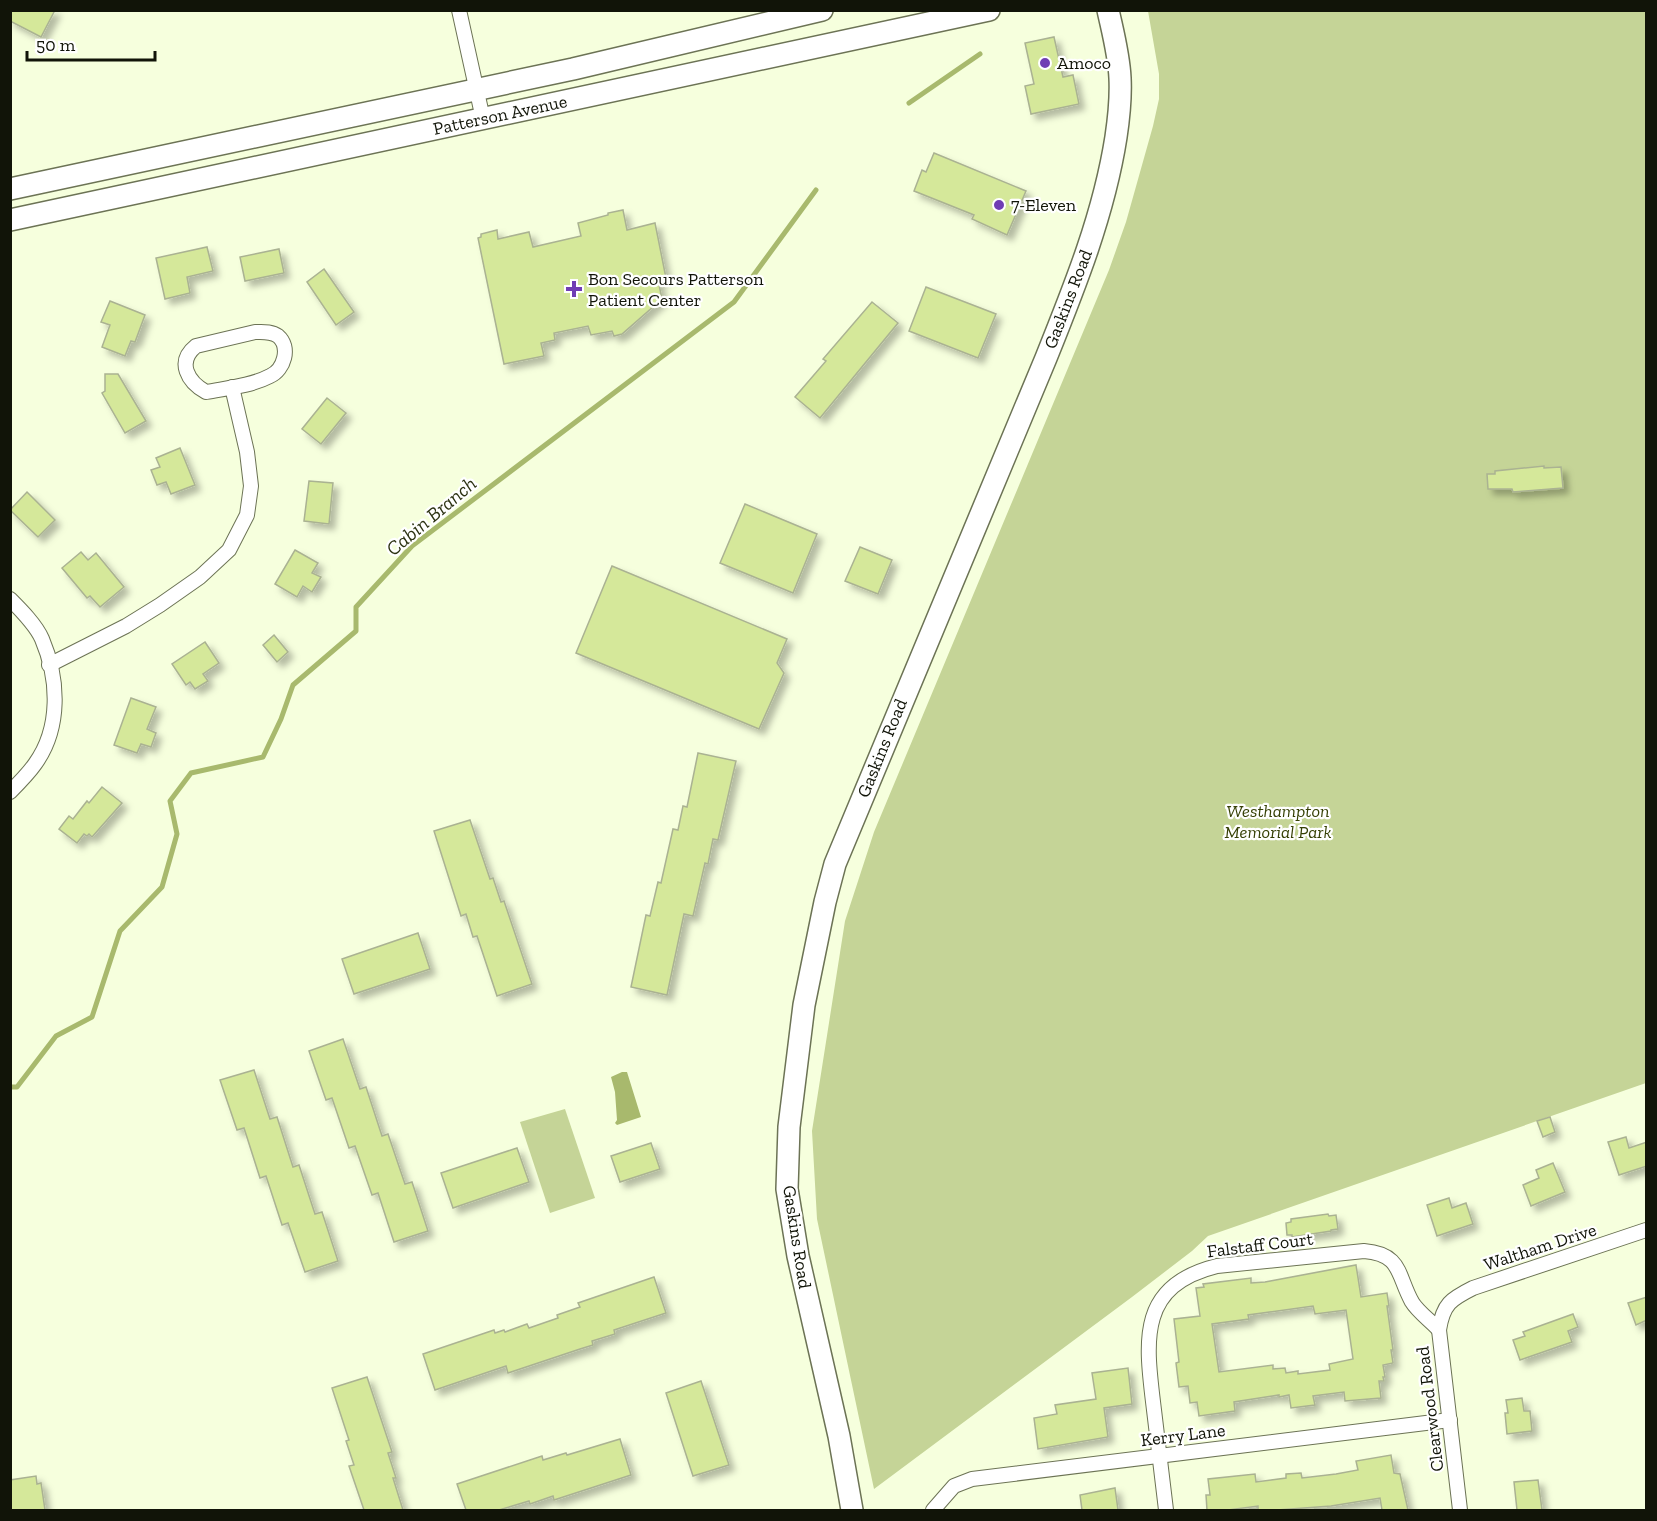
<svg xmlns="http://www.w3.org/2000/svg" width="1657" height="1521" viewBox="0 0 1657 1521" font-family="'Zilla Slab',serif">
<defs>
<filter id="shadow"><feDropShadow dx="5.5" dy="5.5" stdDeviation="3" flood-color="#0004"/></filter>
</defs>
<rect width="100%" height="100%" fill="#f6ffdd"/>
<g fill="#c5d497">
<path d="M1148,11h498v1072l-438,153 -16,15 -60,46 -258,192 -57,-270 -5,-88 33,-210 29,-89 235,-562 17,-48 27,-96 6,-27v-25z"/>
<path d="M565,1109l30,89 -45,15 -30,-91z"/>
</g>
<path fill="#a8b96d" d="M622,1072h5l14,45 -24,8 -2,-2 2,-3 -2,-28 -4,-15z"/>
<g fill="none" stroke-linecap="round" stroke-linejoin="round">
<g stroke="#a8b96d" stroke-width="5">
<path d="M909,103l71,-49"/>
<path d="M10,1087h7l39,-51 36,-19 28,-86 42,-44 15,-53 -7,-33 21,-28 72,-16 18,-38 12,-34 63,-54v-24l56,-61 322,-244 82,-112"/>
</g>
</g>
<g fill="#d5e89a" stroke="#aab292" stroke-width="1.5" fill-rule="evenodd" filter="url(#shadow)">
<path d="M10,10h45l-14,27 -31,-16z"/>
<path d="M1054,37l9,40 10,-2 6,29 -48,10 -6,-28 9,-2 -9,-41z"/>
<path d="M934,153l92,38 -19,44 -35,-16 2,-4 -60,-24 8,-21 4,2z"/>
<path d="M623,210l4,20 28,-7 11,55 -8,2 4,19 -40,35 -8,2 -2,-5 -21,4 -3,-9 -34,7 1,7 -14,3 3,13 -40,8 -26,-126 3,-1v-3l16,-4 1,9 31,-7 4,15 48,-11 -3,-13 30,-8v-2z"/>
<path d="M207,247l6,24 -26,6 3,16 -25,6 -9,-41z"/>
<path d="M279,249l5,24 -39,8 -5,-24z"/>
<path d="M324,269l30,43 -18,13 -29,-43z"/>
<path d="M926,287l70,27 -18,44 -69,-27z"/>
<path d="M110,301l35,14 -10,27 -4,-1 -6,15 -23,-9 8,-22 -9,-3z"/>
<path d="M872,302l26,21 -78,95 -25,-21 31,-36 -3,-2z"/>
<path d="M105,374h13l28,47 -21,12 -23,-40 3,-2z"/>
<path d="M327,398l19,15 -25,31 -19,-15z"/>
<path d="M180,448l15,37 -24,9 -5,-12 -9,3 -6,-15 9,-3 -4,-9z"/>
<path d="M1544,466v2l17,-1 2,21 -50,4 -1,-3h-24l-1,-15h8v-3z"/>
<path d="M309,481l24,2 -4,41 -25,-3z"/>
<path d="M27,492l28,28 -17,17 -28,-27z"/>
<path d="M745,504l72,30 -24,59 -73,-30z"/>
<path d="M860,547l32,13 -14,34 -33,-13z"/>
<path d="M295,550l23,13 -6,10 9,4 -9,15 -9,-6 -6,11 -22,-13z"/>
<path d="M81,552l7,8 8,-7 28,34 -24,20 -10,-11 -3,2 -25,-30z"/>
<path d="M612,566l175,73 -10,24 7,10 -25,56 -183,-76z"/>
<path d="M274,635l14,17 -11,10 -14,-17z"/>
<path d="M205,642l14,21 -16,11 5,7 -13,8 -5,-7 -4,3 -14,-21z"/>
<path d="M131,698l25,9 -9,22 9,4 -5,14 -10,-3 -4,9 -23,-8z"/>
<path d="M698,753l38,8 -18,79 -5,-1 -5,25 -3,-1 -12,53 -9,-2 -17,81 -36,-8 15,-72 4,1 8,-34 3,1 12,-54 5,1 5,-24 4,1z"/>
<path d="M102,787l20,16 -30,34 -3,-3 -2,2 -3,-2 -7,9 -18,-14 10,-13 4,3 14,-18 2,2z"/>
<path d="M470,820l20,59 3,-1 8,24 3,-1 28,83 -35,12 -20,-60 -4,1 -7,-23 -5,2 -27,-85z"/>
<path d="M418,933l12,36 -76,25 -12,-35z"/>
<path d="M343,1039l17,50 6,-2 16,49 6,-2 17,50 7,-2 16,49 -34,11 -16,-49 -6,2 -17,-49 -6,2 -17,-50 -6,2 -17,-49z"/>
<path d="M254,1070l16,49 7,-2 16,50 6,-2 16,49 7,-2 16,49 -33,11 -17,-49 -6,2 -16,-49 -6,2 -16,-50 -7,2 -17,-50z"/>
<path d="M1550,1117l5,15 -12,5 -6,-16z"/>
<path d="M1626,1137l3,11 18,-6v24l-28,9 -11,-33z"/>
<path d="M651,1143l9,26 -40,13 -9,-26z"/>
<path d="M517,1148l12,34 -76,26 -12,-35z"/>
<path d="M1553,1163l12,29 -34,14 -8,-21 16,-7 -3,-8z"/>
<path d="M1449,1198l3,10 14,-5 7,21 -36,12 -10,-31z"/>
<path d="M1328,1214l1,2 7,-1 2,14 -7,1v1l-39,6v-2h-5l-1,-12 5,-1v-3z"/>
<path d="M1356,1265l5,32 26,-4 2,13h-2l6,44h-2l2,13 -10,2 2,12h-2l1,4h-5l2,17 -36,3 -1,-9 -31,4 2,9 -24,3 -2,-13 -10,2v-2l-45,7 1,9 -36,5 -2,-14 -7,1 -2,-17 -9,1 -3,-24 3,-1 -5,-43 26,-3 -4,-28 8,-1 -1,-3 48,-6v5l14,-1zM1313,1306l2,8 31,-4 7,49 -24,5 1,6 -32,4v-3l-12,2 -1,-5 -12,1v-4l-54,7 -7,-48 37,-5 -1,-4z"/>
<path d="M654,1277l12,36 -52,17 1,4 -23,7 1,4 -13,4 -72,24 -2,-7 -71,24 -12,-36 71,-24 1,3 9,-3 1,2 22,-8 2,4 29,-10 -1,-3 23,-8 -2,-4z"/>
<path d="M1647,1297v23l-11,5 -8,-22z"/>
<path d="M1573,1314l5,13 -10,4 4,11 -52,18 -7,-20 12,-4 -2,-4z"/>
<path d="M1128,1368l4,36 -28,4 4,29 -70,12 -4,-31 23,-4 -2,-9 41,-6 -4,-26z"/>
<path d="M367,1377l25,75 -4,1 8,25h-3l10,32h-39l-15,-44 5,-1 -8,-24 3,-1 -17,-52z"/>
<path d="M701,1381l28,84 -36,11 -27,-83z"/>
<path d="M1522,1398l2,13h6l2,20 -25,3 -2,-21h3l-2,-13z"/>
<path d="M620,1439l11,36 -77,25 -1,-4 -23,8 -1,-3 -30,9h-33l-9,-26 85,-28 1,4 23,-7 1,2z"/>
<path d="M1391,1455l3,18 6,1 8,36h-26l-2,-12 -49,8 -54,4h-19v-4l-30,4h-21l-1,-15h4l-2,-16 47,-5 1,8 30,-4v-4l15,-1 1,5 34,-4 22,-4 -2,-9z"/>
<path d="M36,1476l1,8 4,-1 4,27h-35v-30z"/>
<path d="M1538,1480l4,30h-25l-3,-28z"/>
<path d="M1115,1488l3,22h-36l-2,-15z"/>
</g>
<g fill="none" stroke-linecap="round" stroke-linejoin="round">
<g stroke="#6c7355" stroke-width="16">
<g id="minor">
<path d="M459,10l24,109"/>
<path d="M255,332c8,0 16,-1 23,4 13,11 6,34 -8,40 -19,10 -43,12 -64,16 -18,-10 -30,-30 -10,-46z"/>
<path d="M10,599c11,11 26,26 32,40 17,40 19,89 -7,125 -7,10 -16,19 -25,28"/>
<path d="M49,665l77,-39 34,-21 40,-28 29,-27 18,-35 4,-29 -4,-34 -15,-65"/>
<path d="M933,1510l21,-24 18,-7 478,-59"/>
<path d="M1166,1510c-4,-33 -8,-67 -12,-100 -8,-67 -18,-124 63,-144l147,-15c38,3 33,24 48,51 6,10 19,19 27,28"/>
<path d="M1460,1510l-21,-180c4,-26 12,-31 34,-42l173,-58"/>
</g>
</g>
<g stroke="#6c7355" stroke-width="24">
<g id="primary">
<path d="M10,189l563,-120 249,-59"/>
<path d="M10,220l979,-210"/>
<path d="M852,1510l-13,-74 -41,-180 -11,-67 2,-62 15,-122 21,-103 10,-38 211,-506c29,-72 58,-144 70,-221 3,-20 5,-39 4,-59 -1,-23 -7,-45 -12,-68"/>
</g>
</g>
<use href="#minor" stroke="#fff" stroke-width="14"/>
<use href="#primary" stroke="#fff" stroke-width="21"/>
</g>
<g fill="#703db4" stroke="#fff" stroke-width="2">
<circle cx="1045" cy="63" r="6"/>
<circle cx="999" cy="205" r="6"/>
<path d="M571 280h6v6h6v6h-6v6h-6v-6h-6v-6h6z"/>
</g>
<g text-anchor="middle" stroke-width="4.5" stroke-linejoin="round" paint-order="stroke">
<g font-size="18" fill="#111408" stroke="#fff" text-anchor="start">
<text x="1057" y="69">Amoco</text>
<text x="1011" y="211">7-Eleven</text>
<text x="588" y="285">Bon Secours Patterson<tspan x="588" dy="21">Patient Center</tspan></text>
</g>
<g font-size="18" fill="#111408" stroke="#fff">
<text transform="translate(500 115) rotate(-12)" y="6">Patterson Avenue</text>
<text transform="translate(1068 299) rotate(-69)" y="6">Gaskins Road</text>
<text transform="translate(882 748) rotate(-68)" y="6">Gaskins Road</text>
<text transform="translate(797 1237) rotate(81)" y="6">Gaskins Road</text>
<text transform="translate(1260 1245) rotate(-7)" y="6">Falstaff Court</text>
<text transform="translate(1540 1247) rotate(-18)" y="6">Waltham Drive</text>
<text transform="translate(1430 1409) rotate(-97)" y="6">Clearwood Road</text>
<text transform="translate(1183 1435) rotate(-7)" y="6">Kerry Lane</text>
</g>
<g font-size="18" font-style="italic" fill="#364005" stroke="#fff">
<text x="1278" y="817">Westhampton<tspan x="1278" dy="21">Memorial Park</tspan></text>
</g>
<g font-size="20" font-style="italic" fill="#2c3212" stroke="#fff">
<text transform="translate(431 516) rotate(-40)" y="7">Cabin Branch</text>
</g>
</g>
<rect width="1657" height="1521" fill="none" stroke="#111408" stroke-width="24"/>
<path d="M27 51v9h128v-9" fill="none" stroke="#111408" stroke-width="3"/>
<text x="36" y="51" font-size="18" fill="#111408" stroke="#ffffff" stroke-width="4.5" paint-order="stroke">50 m</text>
</svg>
